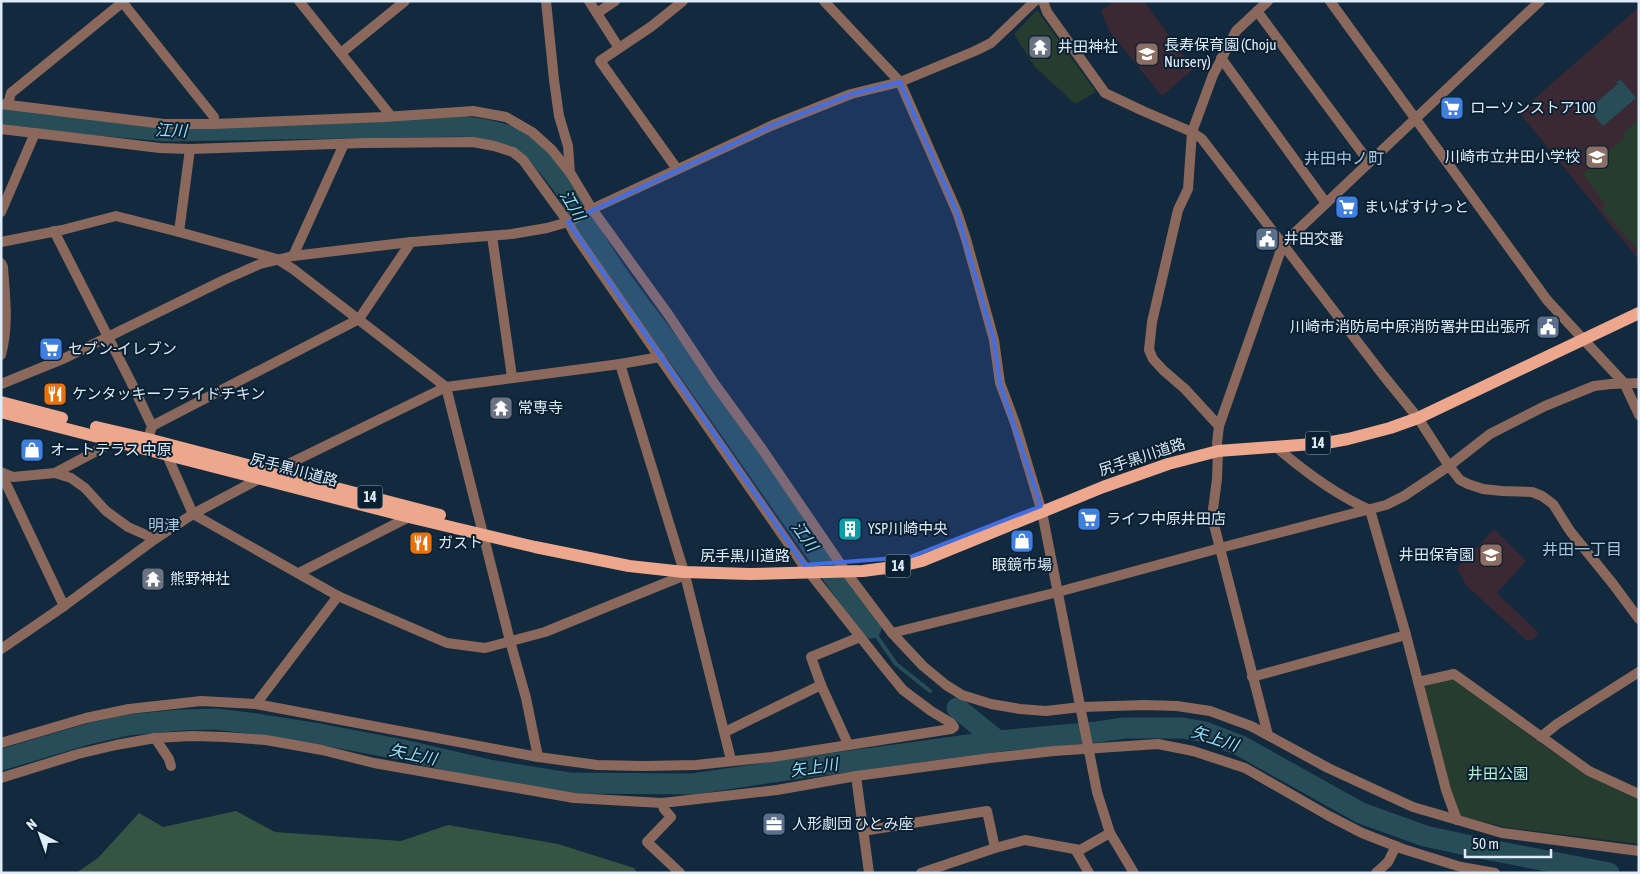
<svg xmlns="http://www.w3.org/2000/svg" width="1640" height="874" viewBox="0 0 1640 874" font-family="'Asap Condensed','Noto Sans JP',sans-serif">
<rect width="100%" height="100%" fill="#13293d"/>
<g fill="#3a2932">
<path d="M1114,1h30l49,68 -31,27 -52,-64 -9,-21z"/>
<path d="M1639,7v253l-120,-148z"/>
<path d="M1494,529l32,32 -29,32 42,40 -7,7h-6l-60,-55 -9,-17z"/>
</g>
<g fill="#253c2e">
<path d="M1037,10l59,82 -21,12 -40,-37 -21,-33z"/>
<path d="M1639,120v126l-3,2 -34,-39 4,-4 -23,-31 42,-37 -1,-5z"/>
<path d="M1453,678l91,68 43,28 52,26v44l-130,-16 -51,-12 -35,-127 2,-4z"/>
</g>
<path fill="#365442" d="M236,811l39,21 126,9 47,-16 110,19 76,24 3,5h-561l22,-15 41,-45 24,14z"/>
<path fill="#274e58" d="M1621,80l15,18 -33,28 -14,-17 29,-25 -2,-2z"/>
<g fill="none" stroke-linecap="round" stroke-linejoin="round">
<path stroke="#274e58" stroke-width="4" d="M871,628l25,36 34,27"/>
<g stroke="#274e58" stroke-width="21">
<path d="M1,113l73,10 92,8 297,-5c31,6 47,5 72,27 32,29 47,68 70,103 6,10 13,19 19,28 23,32 48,62 70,94 59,83 116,168 177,250"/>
<path d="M957,708l41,33"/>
<path d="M1,760l87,-26 40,-9 53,-5 34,-1 42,5 57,9 89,17 86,20 81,13 123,1 93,-14 212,-29 99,-9 27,-4h59l22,4 36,14 120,67 64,23 50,11 134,26"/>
</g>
<g stroke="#8a685b" stroke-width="10">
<path d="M299,1l92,115"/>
<path d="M546,1l8,79 5,36 9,30 2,27"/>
<path d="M589,1l30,47"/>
<path d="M824,1l76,81 57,130 9,27 28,101 6,43 15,40 27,89"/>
<path d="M1043,1l4,11 58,81 38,18 49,21 10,7 181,236 35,43 31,48 11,14 8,4 15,5 19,2 30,1 10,4 11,8 17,27 43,53 26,35"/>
<path d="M123,3l91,114v7"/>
<path d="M1257,11l112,151"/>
<path d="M597,13l18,-12"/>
<path d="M341,53l64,-52"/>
<path d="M1221,58l105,145"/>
<path d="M1,104l163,20h50l170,-7 89,-6 33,6 26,15 20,18 19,24 21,35 76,105 46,69 48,66 84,123 46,61 31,33 23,19 16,10 29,9 29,5 26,2 35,-4 64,-2 32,1 33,5 41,15 77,42 85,39 89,26 137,18"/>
<path d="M8,104l3,-11 113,-92"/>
<path d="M1,129l159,19 30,1 174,-6 109,-1 21,4 19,6 10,8 45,62 7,13 226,327 83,105 19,23 28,21 20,12 3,4 -3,2 -179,28 -76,8 -52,1 -47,-1 -59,-8 -282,-53 -55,-3 -72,8 -43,9 -85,25"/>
<path d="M677,169l-77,-108 52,-35 31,-25"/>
<path d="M1,212l34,-79"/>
<path d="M54,231l77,151 21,44 -4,13"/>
<path d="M179,232l11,-83"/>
<path d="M492,236l20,141"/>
<path d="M1,242l61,-12 54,-14 63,16 98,27 16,10 153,118 64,254 16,57 12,59"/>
<path d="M293,256l51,-112"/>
<path d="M1,263l2,4c2,30 6,58 -2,88"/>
<path d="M1583,339l41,44 15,32"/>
<path d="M620,364l65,211 46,185"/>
<path d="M1,384l64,-26 161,-79 34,-15 33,-8 118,-14 101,-8 35,-6 21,-6 24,-13 181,-84 78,-31 49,-12 75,-31 16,-8 44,-42"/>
<path d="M152,426l207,-107 52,-77"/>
<path d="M1219,426l-34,-37 -22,-19 -10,-11 -4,-9 3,-28 26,-112 10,-21 4,-57 21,-57 23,-44 32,-30"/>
<path d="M1276,447c28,24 60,48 94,63"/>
<path d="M1218,451l-1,28 -5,38 56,218"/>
<path d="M166,453l27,61 145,82 109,47 38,5 60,-16 140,-57"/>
<path d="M1,472l12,5 42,-4 49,-26 6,-8"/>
<path d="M1,473l63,133"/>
<path d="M55,473l16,5 14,10 21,23 22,16 27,12"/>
<path d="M1370,510l36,125 40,155 11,30"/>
<path d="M299,573l110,-56"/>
<path d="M892,633l166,-41 162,-44 166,-43 18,-9 45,-30 41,-32 55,-28 49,-20 17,-2 28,-1"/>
<path d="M1,649l63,-43 91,-67 38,-25 79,-42 174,-85 174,-23 40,-7"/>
<path d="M1252,677l154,-42"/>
<path d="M1418,682l36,-8 135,97 50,23"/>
<path d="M256,704l82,-108"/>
<path d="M725,732l96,-47"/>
<path d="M1541,737l16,-13 82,-52"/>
<path d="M155,738l14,21 2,7"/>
<path d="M848,744l-27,-59 -10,-28 49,-20"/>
<path d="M856,776l13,97"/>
<path d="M1,778l77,-24 38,-9 39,-7 37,-2 33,1 41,3 56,10 52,13 200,35 88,5 115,-13 79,-14 134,-18 64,-7 104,-7 35,7 52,17 84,48 33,17 41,16 58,18 34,6"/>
<path d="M662,803l2,6 7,8 -24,25 33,31"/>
<path d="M863,831l124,-20 8,37"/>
<path d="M1075,849l14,24"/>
<path d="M921,873l74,-25 30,-8 55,10 30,-17"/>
<path d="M1376,873l12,-11 8,-16"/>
</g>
<g stroke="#8a685b" stroke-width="10">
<path d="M1330,1l217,299 36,39"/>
<path d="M1218,451l-1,-8 2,-17 64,-182 257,-243"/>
<path d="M1042,512l55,280 13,41 24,40"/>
</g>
<g stroke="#eda78d" stroke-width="12">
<path d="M1,402l61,16"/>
<path d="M1,412l408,105 126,30 94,19 55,6 66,2 113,-3 38,-5 21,-5 181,-74 65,-23 50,-13 108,-8 22,-4 42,-11 28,-10 221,-105"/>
<path d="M96,427l52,12 292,76"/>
</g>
</g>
<path fill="#446edf" fill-opacity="0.2" stroke="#446edf" stroke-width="4" stroke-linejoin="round" d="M900,82l57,130 37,128 6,43 41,123 -131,51 -106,8 -236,-343 205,-97 78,-31z"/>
<defs>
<g id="temple-square" transform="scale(1.25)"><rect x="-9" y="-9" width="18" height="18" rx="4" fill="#6b7280" stroke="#092033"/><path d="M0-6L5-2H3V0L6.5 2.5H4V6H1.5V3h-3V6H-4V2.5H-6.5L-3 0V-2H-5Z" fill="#fff"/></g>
<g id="school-square" transform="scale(1.25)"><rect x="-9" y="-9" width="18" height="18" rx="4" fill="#8d6e63" stroke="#092033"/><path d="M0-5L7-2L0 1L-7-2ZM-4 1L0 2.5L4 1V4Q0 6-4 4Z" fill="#fff"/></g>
<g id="supermarket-square" transform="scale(1.25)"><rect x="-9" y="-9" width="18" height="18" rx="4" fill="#3f7fe0" stroke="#092033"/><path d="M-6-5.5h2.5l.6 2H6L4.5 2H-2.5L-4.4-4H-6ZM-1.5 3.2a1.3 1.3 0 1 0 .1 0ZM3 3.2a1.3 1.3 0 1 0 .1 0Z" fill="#fff"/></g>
<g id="civic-square" transform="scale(1.25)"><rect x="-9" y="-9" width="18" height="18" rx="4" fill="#5c6f8a" stroke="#092033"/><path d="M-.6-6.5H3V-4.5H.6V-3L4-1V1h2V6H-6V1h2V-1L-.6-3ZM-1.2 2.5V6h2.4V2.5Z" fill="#fff"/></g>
<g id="restaurant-square" transform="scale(1.25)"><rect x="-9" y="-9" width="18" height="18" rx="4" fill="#e8710a" stroke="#092033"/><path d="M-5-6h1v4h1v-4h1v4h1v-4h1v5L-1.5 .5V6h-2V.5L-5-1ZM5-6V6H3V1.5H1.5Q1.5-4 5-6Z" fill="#fff"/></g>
<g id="shop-square" transform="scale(1.25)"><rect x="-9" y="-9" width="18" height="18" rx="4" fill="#3f7fe0" stroke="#092033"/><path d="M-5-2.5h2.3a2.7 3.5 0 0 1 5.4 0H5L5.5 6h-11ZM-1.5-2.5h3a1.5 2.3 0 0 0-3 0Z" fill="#fff"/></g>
<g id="building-square" transform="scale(1.25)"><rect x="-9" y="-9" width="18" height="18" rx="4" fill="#0f9aa8" stroke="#092033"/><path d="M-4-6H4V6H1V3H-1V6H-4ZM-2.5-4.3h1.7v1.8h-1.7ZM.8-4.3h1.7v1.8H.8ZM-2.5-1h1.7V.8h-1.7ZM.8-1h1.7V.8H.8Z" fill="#fff"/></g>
<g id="office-square" transform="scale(1.25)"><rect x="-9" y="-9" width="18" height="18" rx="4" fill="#5c6f8a" stroke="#092033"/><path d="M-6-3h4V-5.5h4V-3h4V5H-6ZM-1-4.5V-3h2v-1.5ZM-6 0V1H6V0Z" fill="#fff"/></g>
</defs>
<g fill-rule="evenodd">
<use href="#temple-square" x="1040" y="47"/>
<use href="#school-square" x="1147" y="54"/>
<use href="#supermarket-square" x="1452" y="108"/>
<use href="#school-square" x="1597" y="157"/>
<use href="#supermarket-square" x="1347" y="207"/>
<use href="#civic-square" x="1267" y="239"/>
<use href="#civic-square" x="1548" y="327"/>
<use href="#supermarket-square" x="51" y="349"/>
<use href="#restaurant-square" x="55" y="394"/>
<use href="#temple-square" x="501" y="408"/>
<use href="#shop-square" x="32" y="450"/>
<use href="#supermarket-square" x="1089" y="519"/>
<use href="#building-square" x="850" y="529"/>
<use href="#shop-square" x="1022" y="541"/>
<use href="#restaurant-square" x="421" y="543"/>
<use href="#school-square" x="1491" y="555"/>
<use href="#temple-square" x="153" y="579"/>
<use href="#office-square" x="774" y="824"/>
</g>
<g text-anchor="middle" stroke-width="4" stroke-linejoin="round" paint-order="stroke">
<g fill="#092033" stroke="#9eafbe" stroke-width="1">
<rect x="1305.5" y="431.5" width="25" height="23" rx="4"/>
<rect x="357.5" y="485.5" width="25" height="23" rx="4"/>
<rect x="885.5" y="554.5" width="25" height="23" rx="4"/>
</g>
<g font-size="14" font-weight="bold" fill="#deecf9">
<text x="1318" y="448">14</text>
<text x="370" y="502">14</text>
<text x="898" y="571">14</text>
</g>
<g font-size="15" fill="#deecf9" stroke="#092033" text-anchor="start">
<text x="1164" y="50">長寿保育園 (Choju<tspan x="1164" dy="17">Nursery)</tspan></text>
<text x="1058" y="52">井田神社</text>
<text x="1470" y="113">ローソンストア100</text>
<text x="1580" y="162" text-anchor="end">川崎市立井田小学校</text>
<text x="1364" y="212">まいばすけっと</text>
<text x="1284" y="244">井田交番</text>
<text x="1530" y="332" text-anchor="end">川崎市消防局中原消防署井田出張所</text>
<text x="68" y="354">セブン-イレブン</text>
<text x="72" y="399">ケンタッキーフライドチキン</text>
<text x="518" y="413">常専寺</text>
<text x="50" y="455">オートテラス 中原</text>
<text x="1106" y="524">ライフ中原井田店</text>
<text x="868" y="534">YSP川崎中央</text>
<text x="438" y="548">ガスト</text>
<text x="1474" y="560" text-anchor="end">井田保育園</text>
<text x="1022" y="570" text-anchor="middle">眼鏡市場</text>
<text x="170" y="584">熊野神社</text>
<text x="792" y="829">人形劇団 ひとみ座</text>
</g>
<g font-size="15" fill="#deecf9" stroke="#092033">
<text transform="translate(1142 457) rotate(-18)" y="5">尻手黒川道路</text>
<text transform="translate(294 470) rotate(15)" y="5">尻手黒川道路</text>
<text x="745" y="561">尻手黒川道路</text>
</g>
<g font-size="15" fill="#b9f4d0" stroke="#092033">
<text x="1498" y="779">井田公園</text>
</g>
<g font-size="16" font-style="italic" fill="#97e0f4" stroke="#092033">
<text transform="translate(171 130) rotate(2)" y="6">江川</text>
<text transform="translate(573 205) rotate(59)" y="6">江川</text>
<text transform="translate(805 536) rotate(54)" y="6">江川</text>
<text transform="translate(1215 738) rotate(18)" y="6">矢上川</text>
<text transform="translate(413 754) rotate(12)" y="6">矢上川</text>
<text transform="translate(814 767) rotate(-8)" y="6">矢上川</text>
</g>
<g font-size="16" fill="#a8c3dc" stroke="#092033">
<text x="1344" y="164">井田中ノ町</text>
<text x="164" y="531">明津</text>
<text x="1582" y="555">井田一丁目</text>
</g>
</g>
<rect width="1640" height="874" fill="none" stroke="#deecf9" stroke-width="5"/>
<g transform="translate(40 834) rotate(319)" stroke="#092033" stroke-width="4" paint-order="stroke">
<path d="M0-4L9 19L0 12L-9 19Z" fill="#deecf9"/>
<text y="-8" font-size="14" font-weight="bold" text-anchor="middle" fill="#deecf9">N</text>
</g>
<path d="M1465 849v8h86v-8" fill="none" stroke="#deecf9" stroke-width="2.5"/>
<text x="1472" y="849" font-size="15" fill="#deecf9" stroke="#092033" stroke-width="4" paint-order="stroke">50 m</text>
</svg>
